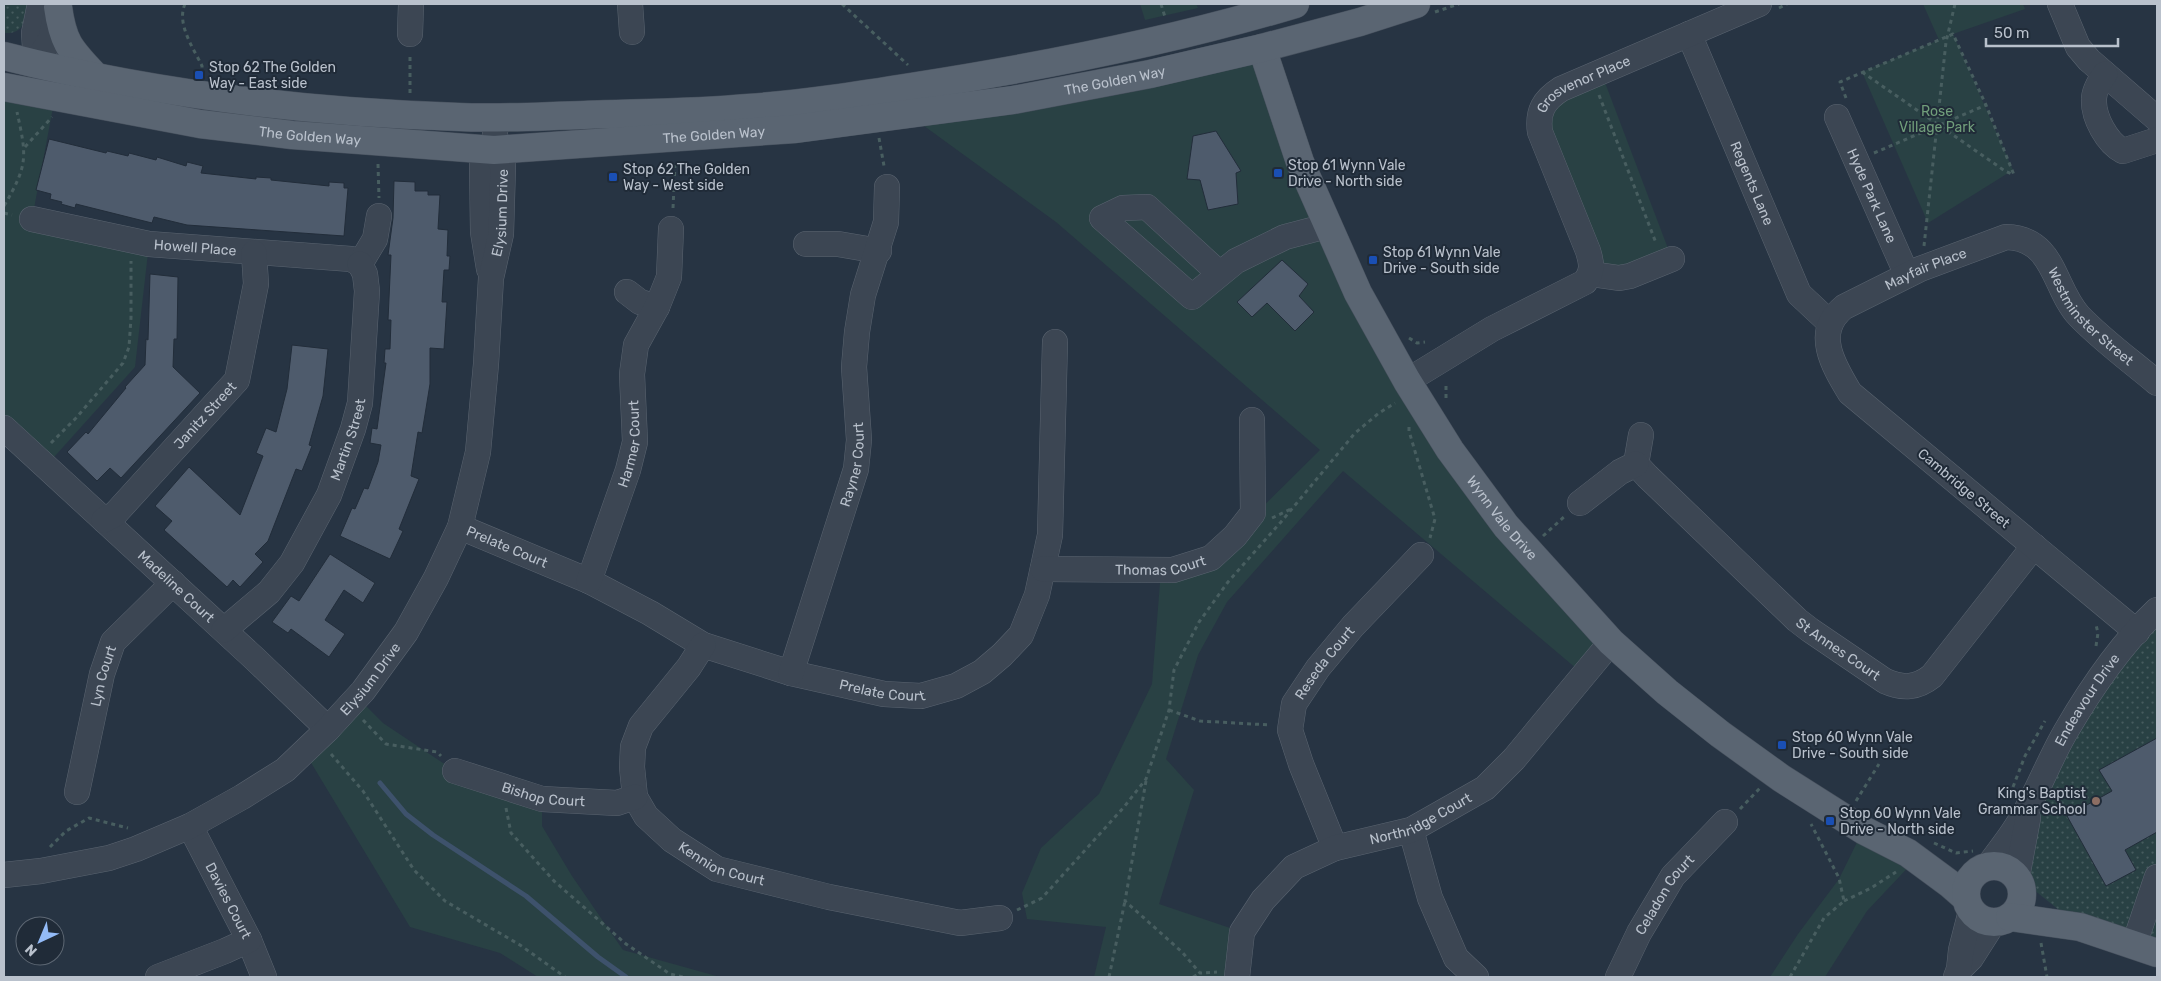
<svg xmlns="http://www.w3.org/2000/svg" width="2161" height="981" viewBox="0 0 2161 981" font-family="Rubik,sans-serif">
<defs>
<pattern id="grass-dots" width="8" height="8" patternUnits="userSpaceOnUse" patternTransform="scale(1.25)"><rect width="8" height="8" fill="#294144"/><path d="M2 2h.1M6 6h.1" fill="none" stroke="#465b5e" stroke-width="1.8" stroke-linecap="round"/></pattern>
</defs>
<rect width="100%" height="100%" fill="#273443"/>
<g fill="url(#grass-dots)">
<path d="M4,4h24c-4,17 -3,30 -24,29z"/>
<path d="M2157,613v334l-77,-20 -67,-54 42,-121z"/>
</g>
<g fill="#294144">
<path d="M1140,4h56l2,4 -53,12z"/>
<path d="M1923,4h100l2,5 -72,25 60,136 -85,53 -66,-151 77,-32z"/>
<path d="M1262,48l152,343 197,251 -27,33 -241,-204 -116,131 -29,53 -32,104 28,31 -35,114 83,28 -5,45h-143l12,-50 -79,-8 -5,-26 19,-45 58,-54 53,-110 9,-114 50,-12 109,-108 -264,-228 -147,-107z"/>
<path d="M1601,72l71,187 -81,15 -50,-167z"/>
<path d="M4,87l51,10 -23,122 117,25 -14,123 -89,99 -42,-24z"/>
<path d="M357,697l26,26 72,48 87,28v27l30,50 51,74 97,27h-182l-38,-24 -90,-26 -106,-176z"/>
<path d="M1863,830l53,29 -49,52 -42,66h-55l28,-43 41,-55z"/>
</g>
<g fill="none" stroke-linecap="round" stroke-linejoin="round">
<path stroke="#3e526c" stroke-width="5" d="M380,783l26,31 27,21 93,61 72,61 28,20"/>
</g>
<g fill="#4e5b6c" stroke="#222d3a">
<path d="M1216,131l25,40 -5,2 2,31 -30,6 -8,-30 -13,-1 6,-43z"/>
<path d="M49,139l57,14 1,-2 21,5 1,-3 27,7 1,-3 29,9 1,-4 16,4 -2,7 55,6v-2l15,1v2l58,6v-4l15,1v5h4l-4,48 -157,-11 -33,-8 -2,6 -76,-19 -1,4 -14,-4 1,-2 -12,-3 1,-5 -15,-4z"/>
<path d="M394,181l21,1v9h13v4h12l-2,34 10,1 -1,26h3l-1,14h-5l-2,32h5l-3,47 -14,-1v36l-8,49 -4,-1 -7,44 8,3 -20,50 4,2 -13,28 -50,-23 12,-28 3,1 9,-21 4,1 10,-27 3,-17 -11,-2 2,-15 5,1 9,-66h-2l1,-14h5l1,-29h-3l3,-65h-3l5,-37z"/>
<path d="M1282,260l26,24 -9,12 15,16 -19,19 -28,-28 -15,14 -15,-15z"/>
<path d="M150,274l28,3 -1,62h-3l-1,28 27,26 -79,85 -11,-10 -13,13 -30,-29 19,-20 2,2 38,-46 -1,-1 20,-22 1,-26 2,1z"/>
<path d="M292,345l36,4 -5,47 -14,49 3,1 -10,25 -6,-2 -28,72 -13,13 8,8 -23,25 -7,-7 -6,7 -63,-57 8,-9 -17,-15 34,-39 51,48 23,-59 -7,-3 10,-25 10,4 11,-43z"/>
<path d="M330,554l45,29 -12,20 -19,-13 -19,30 20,14 -16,23 -38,-28 -3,4 -16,-11 19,-26 8,5z"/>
<path d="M2157,738v94l-32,18 11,20 -30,16 -39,-70 45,-25 -13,-21z"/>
</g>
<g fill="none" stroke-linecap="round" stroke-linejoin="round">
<g stroke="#5a6470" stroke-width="26">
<g id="minor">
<path d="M630,4l2,28"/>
<path d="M2060,4l18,43 11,13 68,59"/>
<path d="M410,34l1,-30"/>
<path id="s1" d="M1689,34l110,260 31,29"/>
<path d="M35,47l-1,-14 6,-29"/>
<path d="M36,64l15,-26 7,-34"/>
<path d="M2105,74c-5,7 -11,16 -11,25 -1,18 13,44 29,52l34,-11"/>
<path id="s2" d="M1837,117l70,158"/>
<path id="s3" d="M32,219l117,25 202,15 9,5"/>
<path d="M806,244h32l41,7"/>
<path d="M360,264l15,-25 4,-23"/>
<path d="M489,269l-6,-37 -1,-68 12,-14"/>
<path d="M1220,274l-73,-67 -24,1 -21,10 90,79 44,-36 49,-24 42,-11"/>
<path d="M1591,274l28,4 11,-2 42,-17"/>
<path d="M627,292l13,10 17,5"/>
<path id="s4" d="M1407,381l85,-52 93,-47c8,-11 7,-18 3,-31l-48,-119c-3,-21 4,-32 21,-43l198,-85"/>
<path id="s5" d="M4,428l251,231 73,70"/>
<path id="s6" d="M1641,435l-5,29 11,12 150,144 13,10 75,51c18,8 32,7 47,-5l102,-130"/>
<path d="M1580,503l40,-31 16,-8"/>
<path id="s7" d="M104,520l11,-6 122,-134 19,-96 -2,-31"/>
<path id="s8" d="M460,527l129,54 61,32 53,32 88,28 93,21 37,2 35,-10 26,-14 20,-17 19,-20 16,-40 13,-60 5,-193"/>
<path id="s9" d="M1043,569l130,1 38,-12 24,-22 18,-23 -1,-93"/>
<path id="s10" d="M589,581l39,-111 7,-28 -3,-68 4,-29 21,-38 12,-30 2,-48"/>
<path id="s11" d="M224,630l45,-38 23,-29 37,-68 24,-66 7,-26 7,-112 -2,-17 -5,-10"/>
<path id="s12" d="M2137,632l-287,-239c-17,-28 -37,-61 -6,-86l76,-38 86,-32c49,1 47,51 73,79 24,25 52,45 78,67"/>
<path id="s13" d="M703,645l-14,22 -48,59 -8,21 -1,20 3,30 11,19 26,24 45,29 112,28 131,26 40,-5"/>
<path id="s14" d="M791,673l65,-204 3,-29 -5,-73 3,-35 6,-37 23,-73 1,-35"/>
<path id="s15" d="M455,771l87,28 75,4 18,-6"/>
<path id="s16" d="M77,792l25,-118 11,-32 60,-59"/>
<path id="s17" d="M190,826l59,114 15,37"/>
<path d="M1411,830l19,68 26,60 20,19"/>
<path id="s18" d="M1335,848l-34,-84 -11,-34 4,-26 24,-36 35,-42 68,-71"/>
<path id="s19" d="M1988,866c16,-21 33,-43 44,-67 12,-23 21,-46 34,-68 25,-43 55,-87 91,-121"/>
<path id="s20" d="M4,875l37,-4 68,-13 27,-9 54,-23 52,-29 43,-27 43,-41 35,-38 43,-59 30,-54 24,-51 18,-75 8,-88 5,-86 10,-44 2,-68 -9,-16 2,-33"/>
<path d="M2017,877l11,-59"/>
<path d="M2134,945l23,-68"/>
<path d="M1963,966l8,-8 23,-36"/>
<path d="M158,977l67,-26 24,-11"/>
<path id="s21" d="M1237,977l5,-45 21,-32 31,-33 41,-19 76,-18 74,-42 29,-29 97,-117"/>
<path id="s22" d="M1618,977l21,-44 34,-57 52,-54"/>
<path d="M1956,977l3,-8 2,-19 10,-39"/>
</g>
</g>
<g stroke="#454f5c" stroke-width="29">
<g id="major">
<path d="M58,7c5,37 13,43 37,69"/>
<path id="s23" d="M1262,48l38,114 58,131 49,88 43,69 56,76 105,116 56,50 53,42 61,44 82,52 45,23 42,31 16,14"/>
<path d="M4,56c148,38 302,56 455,61 41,2 83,-1 125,-2 54,-2 109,-2 164,-7 56,-4 113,-13 169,-22 128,-20 255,-45 378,-82"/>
<path id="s24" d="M4,87l196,37 92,11 202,15 301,-21 218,-29 137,-26 112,-26 98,-26 56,-18"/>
<circle cx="1994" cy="894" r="28"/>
<path d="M2010,917l70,10 77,26"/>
</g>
</g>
<g stroke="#485e60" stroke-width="3" stroke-dasharray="4 4" stroke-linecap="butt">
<path d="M185,4c-9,20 9,45 17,62v7"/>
<path d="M842,4l66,61"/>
<path d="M1161,4l4,13"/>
<path d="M1779,8l8,-4"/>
<path d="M1435,12l24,-8"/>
<path d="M1862,72l143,99 9,4"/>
<path d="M410,93v-38"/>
<path d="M1599,95l57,148"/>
<path d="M1846,98l-6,-16 113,-48 33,71 28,70"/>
<path d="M879,138l5,28"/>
<path d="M25,147l27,-30"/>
<path d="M1874,153l112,-48"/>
<path d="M378,164l1,34"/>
<path d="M4,206c24,-41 23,-49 13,-94"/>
<path d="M673,208l2,-43"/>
<path d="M4,213l8,2"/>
<path d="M1924,246l22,-204 9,-38"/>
<path d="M1409,338l8,5 8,-1"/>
<path d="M1446,398v-16"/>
<path d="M1409,427v4l26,88 -5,19"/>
<path d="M51,443l25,-25 47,-55 6,-16 2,-29v-57"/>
<path d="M1272,518l19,-9"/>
<path d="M1543,536l22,-20"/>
<path d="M2096,646l2,-13 -2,-8"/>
<path d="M1169,710l31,11 70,4"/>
<path d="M363,720l23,24 51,8 4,4"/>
<path d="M331,754l32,37 51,79 31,31 75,44 45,32"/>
<path d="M1146,781l-21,120 57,51 18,21 17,-1"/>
<path d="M2013,787l12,-31 20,-35"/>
<path d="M1856,801l23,-37"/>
<path d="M506,808l5,25 43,48 72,63 44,30 13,3"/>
<path d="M1740,809l20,-21"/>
<path d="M1934,843l22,10 17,-2"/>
<path d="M50,847l16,-16 23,-13 39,10"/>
<path d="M1844,901l27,-13 25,-16"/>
<path d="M1017,910l25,-12 82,-91 22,-28 23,-69 5,-40 25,-48 29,-40 53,-60 74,-89 24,-20 16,-10"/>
<path d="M2041,943l6,34"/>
<path d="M1109,977l16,-76"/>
<path d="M1193,977l7,-4"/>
<path d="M1790,977l34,-59 20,-17 -5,-23 -28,-54"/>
</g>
<use href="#minor" stroke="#3c4653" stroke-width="25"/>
<use href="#major" stroke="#5a6572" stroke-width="28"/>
</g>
<g fill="#1a4fb4" stroke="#202b38" stroke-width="2">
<rect x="194" y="70" width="10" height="10" rx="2.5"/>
<rect x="1273" y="168" width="10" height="10" rx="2.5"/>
<rect x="608" y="172" width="10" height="10" rx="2.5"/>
<rect x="1368" y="255" width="10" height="10" rx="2.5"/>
<rect x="1777" y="740" width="10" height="10" rx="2.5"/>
<rect x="1825" y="816" width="10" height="10" rx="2.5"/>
</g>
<circle fill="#8d6e63" stroke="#202b38" stroke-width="2" cx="2096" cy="801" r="5"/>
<g text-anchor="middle" stroke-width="4" stroke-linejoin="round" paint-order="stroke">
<g font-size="14" fill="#b9c1cc" stroke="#202b38" text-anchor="start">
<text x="209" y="72">Stop 62 The Golden<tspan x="209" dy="16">Way - East side</tspan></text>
<text x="1288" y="170">Stop 61 Wynn Vale<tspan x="1288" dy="16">Drive - North side</tspan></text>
<text x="623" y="174">Stop 62 The Golden<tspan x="623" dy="16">Way - West side</tspan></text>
<text x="1383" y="257">Stop 61 Wynn Vale<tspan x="1383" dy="16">Drive - South side</tspan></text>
<text x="1792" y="742">Stop 60 Wynn Vale<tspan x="1792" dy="16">Drive - South side</tspan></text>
<text x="2086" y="798" text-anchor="end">King's Baptist<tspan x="2086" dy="16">Grammar School</tspan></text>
<text x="1840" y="818">Stop 60 Wynn Vale<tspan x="1840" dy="16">Drive - North side</tspan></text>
</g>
<g font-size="14" fill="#b9c1cc" stroke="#202b38">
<text dy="5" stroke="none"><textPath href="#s24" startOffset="1120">The Golden Way</textPath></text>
<text dy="5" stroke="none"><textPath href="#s4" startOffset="438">Grosvenor Place</textPath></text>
<text dy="5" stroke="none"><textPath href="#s24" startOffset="310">The Golden Way</textPath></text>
<text dy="5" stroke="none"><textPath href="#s24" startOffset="715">The Golden Way</textPath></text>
<text dy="5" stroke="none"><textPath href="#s1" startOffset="162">Regents Lane</textPath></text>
<text dy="5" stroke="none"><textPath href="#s2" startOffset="86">Hyde Park Lane</textPath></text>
<text dy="5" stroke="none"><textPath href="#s20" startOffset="924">Elysium Drive</textPath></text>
<text dy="5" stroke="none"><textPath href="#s3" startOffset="166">Howell Place</textPath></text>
<text dy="5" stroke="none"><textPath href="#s12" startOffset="560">Mayfair Place</textPath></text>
<text dy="5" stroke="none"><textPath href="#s12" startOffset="768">Westminster Street</textPath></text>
<text dy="5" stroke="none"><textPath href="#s7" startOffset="146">Janitz Street</textPath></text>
<text dy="5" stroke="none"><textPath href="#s11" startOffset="232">Martin Street</textPath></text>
<text dy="5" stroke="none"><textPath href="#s10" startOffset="144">Harmer Court</textPath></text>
<text dy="5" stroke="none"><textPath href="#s14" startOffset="218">Rayner Court</textPath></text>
<text transform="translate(1964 488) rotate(40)" y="5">Cambridge Street</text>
<text dy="5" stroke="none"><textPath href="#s23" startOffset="531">Wynn Vale Drive</textPath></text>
<text dy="5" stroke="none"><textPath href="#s8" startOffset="51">Prelate Court</textPath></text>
<text dy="5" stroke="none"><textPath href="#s9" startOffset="118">Thomas Court</textPath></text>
<text dy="5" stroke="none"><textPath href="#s5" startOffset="234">Madeline Court</textPath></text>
<text dy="5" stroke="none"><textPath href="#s6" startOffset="304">St Annes Court</textPath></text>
<text dy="5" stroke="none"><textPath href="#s18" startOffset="204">Reseda Court</textPath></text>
<text dy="5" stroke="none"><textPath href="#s16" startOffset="119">Lyn Court</textPath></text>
<text dy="5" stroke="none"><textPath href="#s20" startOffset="429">Elysium Drive</textPath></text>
<text dy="5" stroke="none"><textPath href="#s8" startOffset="456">Prelate Court</textPath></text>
<text dy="5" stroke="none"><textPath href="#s19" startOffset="194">Endeavour Drive</textPath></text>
<text dy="5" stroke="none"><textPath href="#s15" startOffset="92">Bishop Court</textPath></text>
<text dy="5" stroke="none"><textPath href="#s21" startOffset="265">Northridge Court</textPath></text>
<text dy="5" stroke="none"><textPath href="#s13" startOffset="288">Kennion Court</textPath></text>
<text dy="5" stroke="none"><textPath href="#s22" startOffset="95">Celadon Court</textPath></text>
<text dy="5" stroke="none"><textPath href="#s17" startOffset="84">Davies Court</textPath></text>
</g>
<g font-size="14" fill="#709d7a" stroke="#202b38">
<text x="1937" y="116">Rose<tspan x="1937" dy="16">Village Park</tspan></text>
</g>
</g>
<rect width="2161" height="981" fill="none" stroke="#b9c1cc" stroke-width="10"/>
<g transform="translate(40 941) rotate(224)"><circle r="24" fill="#202b38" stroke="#5d6773"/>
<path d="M0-4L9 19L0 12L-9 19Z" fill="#93bbf7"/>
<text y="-8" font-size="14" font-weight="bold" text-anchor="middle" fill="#b9c1cc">N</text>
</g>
<path d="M1986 38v8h132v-8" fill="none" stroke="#b9c1cc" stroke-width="2.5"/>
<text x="1994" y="38" font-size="15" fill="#b9c1cc" stroke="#202b38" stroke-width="4" paint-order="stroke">50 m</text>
</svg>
